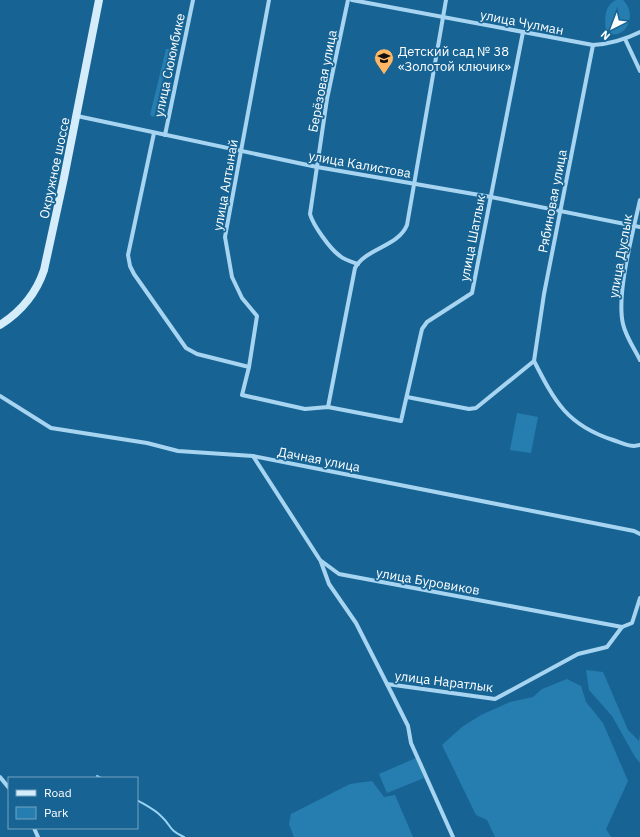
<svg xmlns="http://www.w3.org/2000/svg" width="640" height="837" viewBox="0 0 640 837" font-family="'IBM Plex Sans',sans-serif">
<rect width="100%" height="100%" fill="#176494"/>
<g fill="#267eb0">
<path d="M616,0h7c15,14 4,41 -17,33 -1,-12 -3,-27 10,-33z"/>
<path d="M166,49h4l-16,68 -4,-2z"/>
<path d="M517,413l21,4 -7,36 -21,-3z"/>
<path d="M586,670l17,2 25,58 11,11 1,-7v29l-5,-6 -23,-41 -23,-26z"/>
<path d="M567,679l14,7 5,16 17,21 25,58 -22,48 5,8h-116l-8,-17 -11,-5 -34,-70 20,-18 19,-12 29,-13 23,-5 9,-8z"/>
<path d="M416,758l8,20 -37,15 -8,-19z"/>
<path d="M372,781l12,16 11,-2 18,42h-119l-5,-13 2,-10 59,-30z"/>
</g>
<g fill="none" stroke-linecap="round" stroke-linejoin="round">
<g stroke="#99d3f3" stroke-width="2">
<path d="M97,776l4,2"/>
<path d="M137,800c8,5 17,9 24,16 11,10 7,14 23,21"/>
</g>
<g stroke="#a7d5f1" stroke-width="4">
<path d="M348,0l-21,99 -17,115c3,11 20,35 30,42 5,4 12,6 18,8"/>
<path d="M352,0l241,45c17,-1 31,-5 47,-13"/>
<path d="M625,39l15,32"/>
<path d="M77,116l240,51 174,30 149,30"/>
<path d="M154,133l-26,122 2,11 4,8 52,74 11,6 52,13 -7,28 63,14 23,-2 73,14 21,-92 5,-7 45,-29 51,-261"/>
<path d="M165,135l28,-135"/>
<path d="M640,200c-7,32 -24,94 -17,124 3,13 11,24 17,36"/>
<path d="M534,361c21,41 33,64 79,79 9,3 18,8 27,5"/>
<path d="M249,367l8,-51 -15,-18 -10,-21 -7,-40 44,-237"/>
<path d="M0,396l51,32 96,15 31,8 75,5 381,75 6,3"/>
<path d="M407,397l62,12 7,-1 58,-47 10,-67 49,-249"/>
<path d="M328,407l27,-139c11,-20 43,-21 52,-43l39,-225"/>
<path d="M253,456l67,104 19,14 283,53 10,-4 8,-25"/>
<path d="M321,562l8,22 27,39 31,61 108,15 83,-45 29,-7 15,-20"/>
<path d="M387,684l21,42 3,17 42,94"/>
<path d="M0,777l9,11"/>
<path d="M34,828l4,9"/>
</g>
<path stroke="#d5edfb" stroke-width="8" d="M0,325c22,-14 36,-31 44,-55l20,-92 35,-178"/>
</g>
<defs>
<g id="school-pin" transform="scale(1)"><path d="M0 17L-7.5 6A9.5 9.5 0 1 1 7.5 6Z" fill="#ffb766" stroke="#176494"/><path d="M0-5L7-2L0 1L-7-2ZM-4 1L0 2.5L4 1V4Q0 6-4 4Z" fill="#111"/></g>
</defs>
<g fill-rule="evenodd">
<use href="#school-pin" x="384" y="58"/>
</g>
<g text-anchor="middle" stroke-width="3.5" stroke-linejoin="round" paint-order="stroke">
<g font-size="13" fill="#fff" stroke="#176494">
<text transform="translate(522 22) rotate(11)" y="5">улица Чулман</text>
<text transform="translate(169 65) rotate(-78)" y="5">улица Сююмбике</text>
<text transform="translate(322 81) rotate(-79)" y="5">Берёзовая улица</text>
<text transform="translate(360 164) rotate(10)" y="5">улица Калистова</text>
<text transform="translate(54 168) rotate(-78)" y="5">Окружное шоссе</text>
<text transform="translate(225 185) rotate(-80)" y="5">улица Алтынай</text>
<text transform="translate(552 201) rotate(-79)" y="5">Рябиновая улица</text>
<text transform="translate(472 238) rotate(-79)" y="5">улица Шатлык</text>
<text transform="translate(620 256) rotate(-80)" y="5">улица Дуслык</text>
<text transform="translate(319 459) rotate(11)" y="5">Дачная улица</text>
<text transform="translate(428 581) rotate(10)" y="5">улица Буровиков</text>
<text transform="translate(444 681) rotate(7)" y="5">улица Наратлык</text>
</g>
<g font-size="13" fill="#fff" stroke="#176494" text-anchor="start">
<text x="398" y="56">Детский сад № 38<tspan x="398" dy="15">«Золотой ключик»</tspan></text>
</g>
</g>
<rect x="8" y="777" width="130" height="52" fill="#176494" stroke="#74a2bf"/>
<rect x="16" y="790" width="20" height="6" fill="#d5edfb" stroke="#74a2bf"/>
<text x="44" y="797" font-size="12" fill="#ffffff">Road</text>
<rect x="16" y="807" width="20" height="12" fill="#267eb0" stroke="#74a2bf"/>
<text x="44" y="817" font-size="12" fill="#ffffff">Park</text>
<g transform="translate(612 28) rotate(222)" stroke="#176494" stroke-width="3" paint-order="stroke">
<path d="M0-3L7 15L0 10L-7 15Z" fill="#ffffff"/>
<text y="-6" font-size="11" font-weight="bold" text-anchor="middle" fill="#ffffff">N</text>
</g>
</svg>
